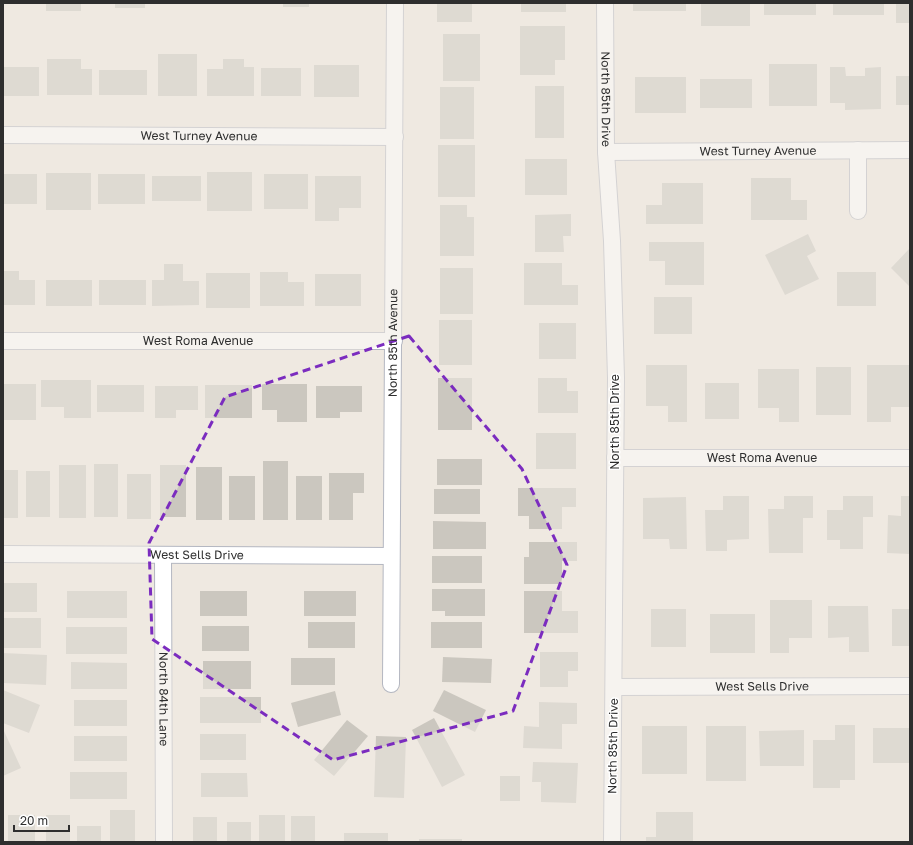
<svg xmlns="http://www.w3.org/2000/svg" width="913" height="845" viewBox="0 0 913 845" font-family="'Golos Text',sans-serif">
<rect width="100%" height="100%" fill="#efe9e1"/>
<g fill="#cbc7bf">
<rect x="46" y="3" width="35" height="8"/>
<rect x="115" y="3" width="30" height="5"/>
<rect x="283" y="3" width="26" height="4"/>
<rect x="437" y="3" width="35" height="19"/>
<rect x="521" y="3" width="45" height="9"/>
<rect x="633" y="3" width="53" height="8"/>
<rect x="701" y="3" width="49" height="23"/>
<rect x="764" y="3" width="52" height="12"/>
<rect x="833" y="3" width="51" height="12"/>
<rect x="896" y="3" width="14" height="20"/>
<path d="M520,26h45v34h-10v15h-35z"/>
<rect x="443" y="34" width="37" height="47"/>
<rect x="158" y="54" width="39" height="42"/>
<path d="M47,59h34v10h11v26h-45z"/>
<path d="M223,59h21v8h10v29h-47v-27h16z"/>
<rect x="769" y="64" width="48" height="42"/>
<rect x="314" y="65" width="45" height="32"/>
<rect x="3" y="67" width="36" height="29"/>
<path d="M830,67h15l1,9h19v-8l16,-1v42l-36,1v-7h-15z"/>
<rect x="261" y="68" width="40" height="28"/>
<rect x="99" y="70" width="48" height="25"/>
<rect x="896" y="76" width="14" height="29"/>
<rect x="635" y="77" width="51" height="36"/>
<rect x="700" y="79" width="52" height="29"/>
<rect x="535" y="86" width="29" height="52"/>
<rect x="440" y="87" width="34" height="52"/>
<rect x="438" y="145" width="37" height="52"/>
<rect x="525" y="159" width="42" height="36"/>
<rect x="207" y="172" width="45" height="39"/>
<rect x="46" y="173" width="45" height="37"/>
<rect x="3" y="174" width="34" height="30"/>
<rect x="98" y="174" width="47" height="30"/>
<rect x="264" y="174" width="44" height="35"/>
<rect x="152" y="176" width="49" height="25"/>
<path d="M315,176h46v32h-22v13h-24z"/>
<path d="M751,178h40v22h16v20h-56z"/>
<path d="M662,183h41v41h-57v-19h16z"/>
<path d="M440,205h27v12h7v39h-34z"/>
<path d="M571,214v22h-8l1,16h-29v-37z"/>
<path d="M808,234l8,17 -9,5 12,23 -34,16 -20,-40z"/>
<path d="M649,242h55v43h-39v-24h-16z"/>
<path d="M910,248v39l-19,-19z"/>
<path d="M524,263h38v22h16v20h-54z"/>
<path d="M164,264h19v17h16v24l-47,1v-26h12z"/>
<rect x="440" y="268" width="33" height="46"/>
<path d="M3,271h16v9h16v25h-32z"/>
<path d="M260,272h28v10h16v24h-44z"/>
<rect x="837" y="272" width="39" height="34"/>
<rect x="206" y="273" width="44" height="35"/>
<rect x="315" y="274" width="46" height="32"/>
<rect x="46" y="280" width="46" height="26"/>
<rect x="99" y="280" width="47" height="25"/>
<rect x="654" y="297" width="38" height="37"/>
<rect x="439" y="320" width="33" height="45"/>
<rect x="539" y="323" width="37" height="36"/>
<path d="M646,365h41v57h-19v-16h-22z"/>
<path d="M867,365h42v42h-18v15h-24z"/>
<rect x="816" y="367" width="35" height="48"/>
<path d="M758,369h41v53h-20v-14h-21z"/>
<rect x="438" y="378" width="34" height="52"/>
<path d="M538,378h29v13h11v22h-40z"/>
<path d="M41,380h50v38h-27v-11h-23z"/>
<rect x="705" y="383" width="34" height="36"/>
<rect x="3" y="384" width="33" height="36"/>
<path d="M262,384h45v38h-30v-12h-15z"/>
<rect x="97" y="385" width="47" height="27"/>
<rect x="205" y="385" width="47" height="33"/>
<path d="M155,386h43v24h-22v8h-21z"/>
<path d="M316,386h46v26h-22v6h-24z"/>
<rect x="536" y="433" width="40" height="36"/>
<rect x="437" y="459" width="45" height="26"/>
<rect x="263" y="461" width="25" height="59"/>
<rect x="94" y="464" width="24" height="53"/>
<rect x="59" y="465" width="27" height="53"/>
<rect x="160" y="465" width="26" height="52"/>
<rect x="196" y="467" width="26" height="53"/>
<rect x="3" y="470" width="15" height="48"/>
<rect x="26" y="471" width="24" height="46"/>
<path d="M329,473h35v20h-11v27h-24z"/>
<rect x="127" y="474" width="24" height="45"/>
<rect x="229" y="476" width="26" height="44"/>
<rect x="296" y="476" width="26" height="44"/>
<path d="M518,488h58v19h-14v22h-33v-13h-11z"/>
<rect x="434" y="489" width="46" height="25"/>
<path d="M723,496h26v43l-22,1v11h-21l-1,-41h18z"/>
<path d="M784,496h29v22h-10v35h-34l-1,-44h16z"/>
<path d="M843,496h30v21h-10v32h-23v-9h-13v-30h16z"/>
<path d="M901,496h9v58l-23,-1 1,-38 13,1z"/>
<path d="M686,497l1,52h-17l-1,-10h-26v-41z"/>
<path d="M433,521l53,1v27h-53z"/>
<path d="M529,542h48v19h-15v23h-38v-27h5z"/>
<rect x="432" y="556" width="50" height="27"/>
<rect x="3" y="583" width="34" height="29"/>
<path d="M432,589h53v27h-40v-5h-13z"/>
<rect x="67" y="591" width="60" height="27"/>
<rect x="200" y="591" width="47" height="25"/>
<rect x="304" y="591" width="52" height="25"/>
<path d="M524,591h38v20h16v22h-54z"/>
<path d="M770,600h42v38h-23v15h-19z"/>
<path d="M828,606h40l1,46h-20v-15l-21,1z"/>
<rect x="651" y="609" width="35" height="38"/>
<rect x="892" y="609" width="18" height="37"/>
<rect x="710" y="614" width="45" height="39"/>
<rect x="3" y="618" width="38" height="30"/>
<rect x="308" y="622" width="47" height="26"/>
<rect x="431" y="622" width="51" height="26"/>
<rect x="202" y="626" width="47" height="25"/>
<rect x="66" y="627" width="61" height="27"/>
<path d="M540,652h38v19h-10v16h-28z"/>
<path d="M3,653l44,2 -1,30 -43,-2z"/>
<path d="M443,657l49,2 -1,24 -49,-1z"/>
<rect x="291" y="658" width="44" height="27"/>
<rect x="203" y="661" width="48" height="28"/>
<path d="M71,662l56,1v26h-56z"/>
<path d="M3,690l37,15 -11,28 -26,-10z"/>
<path d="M444,690l42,20 -11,22 -42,-21z"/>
<path d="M335,691l6,24 -43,12 -7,-24z"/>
<rect x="200" y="697" width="61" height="26"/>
<rect x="74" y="700" width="53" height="26"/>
<path d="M539,702l38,1v21h-15v25l-39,-1 1,-22 15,1z"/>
<path d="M434,718l31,57 -23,12 -30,-57z"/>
<path d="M347,720l21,16 -34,40 -20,-16z"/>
<path d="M835,725h20v55h-15v8h-27v-48h22z"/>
<rect x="642" y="726" width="45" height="48"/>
<rect x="706" y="726" width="40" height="55"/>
<rect x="873" y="728" width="36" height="35"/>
<path d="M804,730v36h-44l-1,-35z"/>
<path d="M3,731h1l17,37 -18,8z"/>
<rect x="200" y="734" width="46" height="26"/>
<rect x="74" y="736" width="53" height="25"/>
<path d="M376,736l30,1 -2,61 -30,-1z"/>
<path d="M533,762l45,1 -2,40 -35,-1v-20h-9z"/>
<rect x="70" y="772" width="57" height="27"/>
<path d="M201,773h46l1,24h-47z"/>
<rect x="500" y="776" width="20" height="25"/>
<rect x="110" y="810" width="25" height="32"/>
<path d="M656,812h37v30h-47v-5h10z"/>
<rect x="8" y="815" width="27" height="27"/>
<rect x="46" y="815" width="24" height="27"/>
<rect x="259" y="815" width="26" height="27"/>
<rect x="291" y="816" width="24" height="26"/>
<rect x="193" y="817" width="24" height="25"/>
<rect x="227" y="822" width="24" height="20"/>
<rect x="77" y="826" width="24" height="16"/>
<rect x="344" y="833" width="44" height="9"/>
<rect x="419" y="839" width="43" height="3"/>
</g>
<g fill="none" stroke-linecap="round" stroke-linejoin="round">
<g stroke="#b4b7c1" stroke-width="18">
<g id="street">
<path id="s1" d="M605,3l1,149 6,89 4,137 -4,464"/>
<path id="s2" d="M3,135l392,2"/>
<path d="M858,150v61"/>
<path id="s3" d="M606,152l304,-2"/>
<path id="s4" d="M3,341h391"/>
<path id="s5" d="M615,458h295"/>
<path id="s6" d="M3,554l388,2"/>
<path id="s7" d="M163,555l1,287"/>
<path id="s8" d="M391,684l4,-681"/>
<path id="s9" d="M614,687l296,-1"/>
</g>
</g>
<use href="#street" stroke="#fff" stroke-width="16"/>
</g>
<path d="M0 0H913V845H0ZM409,336l113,133 45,96 -54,146 -180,49 -181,-121 -3,-96 76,-146z" fill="#efe9e1" fill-opacity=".55" fill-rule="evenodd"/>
<path fill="none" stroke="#7b2cbf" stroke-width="3" stroke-dasharray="8 5" stroke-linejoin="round" d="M409,336l113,133 45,96 -54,146 -180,49 -181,-121 -3,-96 76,-146z"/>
<g text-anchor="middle" stroke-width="3" stroke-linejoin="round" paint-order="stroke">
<g font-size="12" fill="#2e2e2e" stroke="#fff">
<text dy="4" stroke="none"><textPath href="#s1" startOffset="96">North 85th Drive</textPath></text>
<text dy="4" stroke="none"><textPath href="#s2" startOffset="196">West Turney Avenue</textPath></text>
<text dy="4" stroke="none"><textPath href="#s3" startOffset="152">West Turney Avenue</textPath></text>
<text dy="4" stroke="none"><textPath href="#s4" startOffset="195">West Roma Avenue</textPath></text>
<text dy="4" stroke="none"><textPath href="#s8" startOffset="341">North 85th Avenue</textPath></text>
<text transform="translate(615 422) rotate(-90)" y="4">North 85th Drive</text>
<text dy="4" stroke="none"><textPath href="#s5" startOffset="147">West Roma Avenue</textPath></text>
<text dy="4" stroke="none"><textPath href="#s6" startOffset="194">West Sells Drive</textPath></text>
<text dy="4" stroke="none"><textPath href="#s9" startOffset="148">West Sells Drive</textPath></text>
<text dy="4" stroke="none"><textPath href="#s7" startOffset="144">North 84th Lane</textPath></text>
<text transform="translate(613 746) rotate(-89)" y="4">North 85th Drive</text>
</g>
</g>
<rect width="913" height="845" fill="none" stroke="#2e2e2e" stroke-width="8"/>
<path d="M14 825v6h55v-6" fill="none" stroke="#2e2e2e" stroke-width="2"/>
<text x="20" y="825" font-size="12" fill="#2e2e2e" stroke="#ffffff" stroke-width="3" paint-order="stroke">20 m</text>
</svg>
